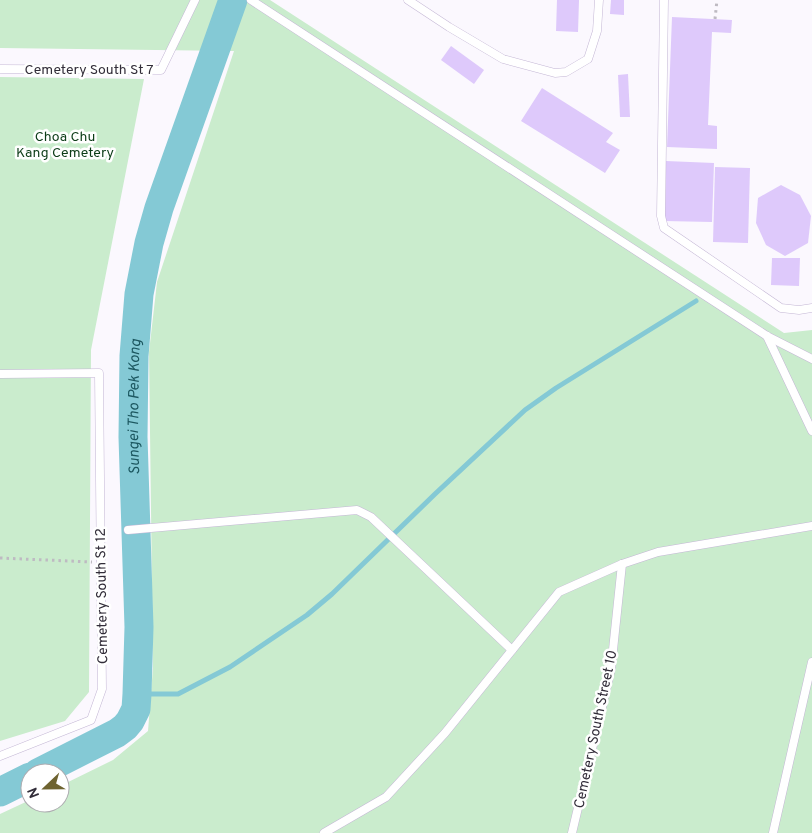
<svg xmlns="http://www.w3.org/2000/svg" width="812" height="833" viewBox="0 0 812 833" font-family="Overpass,sans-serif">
<rect width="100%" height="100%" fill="#fbf8fe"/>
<g fill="#caeccd">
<path d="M0,0h270l514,333 28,-3v503h-812v-19l30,-14v3h30v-17l53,-26 35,-29 5,-63 -4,-316 8,-70 77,-231 -234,-3z"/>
<path d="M0,77l144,2 -53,271 -2,342 -24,29 -65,20z"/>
</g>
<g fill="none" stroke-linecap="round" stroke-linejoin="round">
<path stroke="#84c9d5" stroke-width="5" d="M137,694h41l52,-27 77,-52 25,-21 103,-100 90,-84 31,-22 140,-87"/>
<g stroke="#84c9d5" stroke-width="29">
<path id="s1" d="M38,773l79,-40 8,-6 5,-6 6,-12 1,-15 2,-67 -6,-190 1,-81 5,-62 10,-51 10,-35 74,-208"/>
<path d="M0,792l30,-15"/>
</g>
</g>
<g fill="#dec9fb">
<path d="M557,0h22l-1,32 -22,-1z"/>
<path d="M611,0h13v15l-14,-1z"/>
<path d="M672,17l60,3 -1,13 -19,-1 -4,93 9,1v23l-50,-2z"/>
<path d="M451,46l33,24 -10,14 -33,-24z"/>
<path d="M628,74l2,43h-10l-2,-42z"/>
<path d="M542,88l71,45 -7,9 14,8 -15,23 -84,-52z"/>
<path d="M666,161l48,2 -2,59 -48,-1z"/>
<path d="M715,167l35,1 -2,75 -35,-1z"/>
<path d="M781,185l19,10 11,21 -3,27 -23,13 -19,-11 -10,-22 2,-25z"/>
<path d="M772,258h28l-1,28 -28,-1z"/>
</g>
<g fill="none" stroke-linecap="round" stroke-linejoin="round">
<g stroke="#c4b7d5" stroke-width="9">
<g id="service">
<path d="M251,0l516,336 45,23"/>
<path d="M408,0l41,27 54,32 52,14 11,-1 22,-13 9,-28 2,-31"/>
<path d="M664,0l-3,216 3,12 117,80 18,2 13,-2"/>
<path d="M0,69l161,1 34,-70"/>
<path d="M767,336l45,95"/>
<path d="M0,374l99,-1 3,316 -11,31 -91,36"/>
<path d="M128,530l229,-20 14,7 141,133"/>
<path d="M324,833l62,-36 59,-64 114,-141 63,-28 36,-12 154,-26"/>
<path d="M572,833l39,-164 11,-105"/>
<path d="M773,833l39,-171"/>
</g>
</g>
<g stroke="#bebac2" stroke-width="3" stroke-dasharray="2.5 4" stroke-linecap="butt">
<path d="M715,19l2,-19"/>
<path d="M0,558l92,4"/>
</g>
<use href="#service" stroke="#fff" stroke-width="8"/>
</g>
<g text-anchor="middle" stroke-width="5" stroke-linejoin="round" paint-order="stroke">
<g font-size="14" fill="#322d39" stroke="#fff">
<text x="89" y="74">Cemetery South St 7</text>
<text transform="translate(101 596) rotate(-91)" y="5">Cemetery South St 12</text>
<text transform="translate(595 729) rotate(-78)" y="5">Cemetery South Street 10</text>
</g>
<g font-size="14" fill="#0c3c17" stroke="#fff">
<text x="65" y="141">Choa Chu<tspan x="65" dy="16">Kang Cemetery</tspan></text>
</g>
<g font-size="15" font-style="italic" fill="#1c5760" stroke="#fff">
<text dy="5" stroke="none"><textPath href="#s1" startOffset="422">Sungei Tho Pek Kong</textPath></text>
</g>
</g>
<g transform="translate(45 788) rotate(248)"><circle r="24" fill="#ffffff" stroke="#adabb0"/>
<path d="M0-4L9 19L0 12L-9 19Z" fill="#6e6330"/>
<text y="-8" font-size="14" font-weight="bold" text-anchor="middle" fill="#322d39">N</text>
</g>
</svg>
